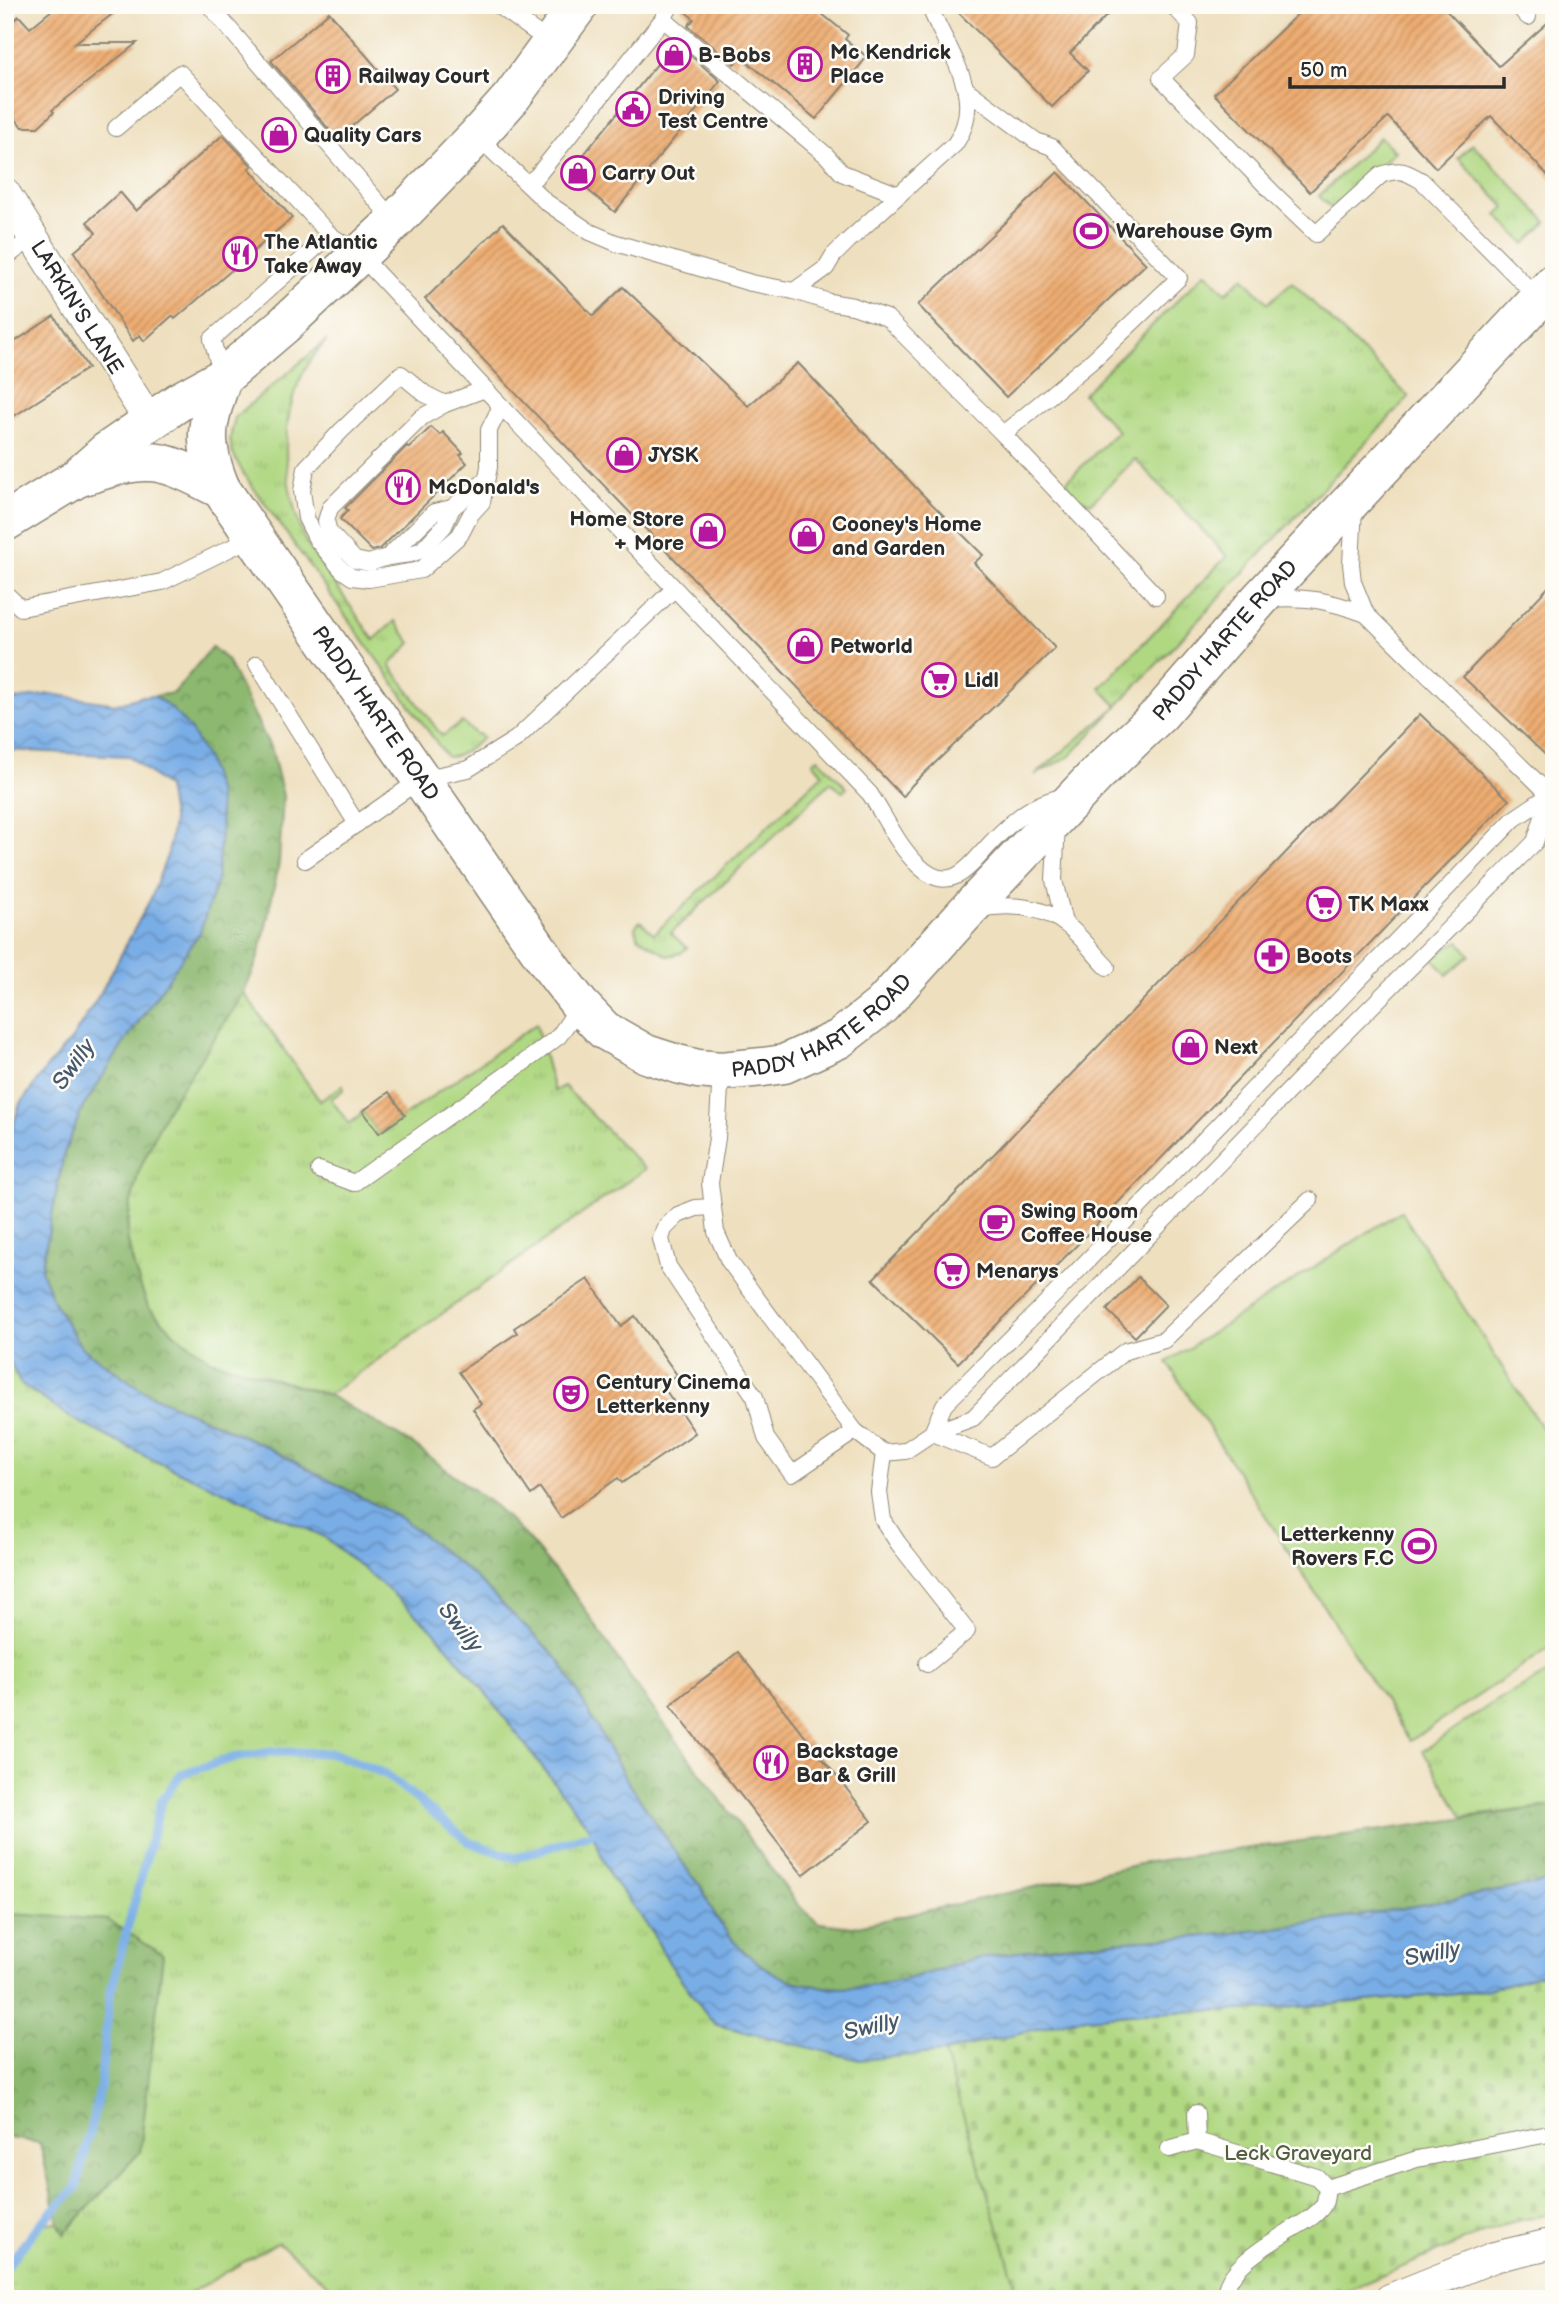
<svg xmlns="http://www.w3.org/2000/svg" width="1559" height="2304" viewBox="0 0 1559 2304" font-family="'Balsamiq Sans',sans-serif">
<defs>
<pattern id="grass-tufts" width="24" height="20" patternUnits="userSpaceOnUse" patternTransform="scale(1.75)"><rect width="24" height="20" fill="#b0d882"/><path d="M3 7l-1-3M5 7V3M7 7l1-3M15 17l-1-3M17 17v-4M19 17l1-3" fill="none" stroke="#98ba70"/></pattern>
<pattern id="forest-crowns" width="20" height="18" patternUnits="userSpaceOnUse" patternTransform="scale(1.75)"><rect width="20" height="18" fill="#8cb870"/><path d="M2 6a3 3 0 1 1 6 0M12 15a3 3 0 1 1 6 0" fill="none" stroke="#73965c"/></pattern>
<pattern id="cemetery-stones" width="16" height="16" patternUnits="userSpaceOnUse" patternTransform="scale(1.75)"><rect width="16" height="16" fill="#b0d882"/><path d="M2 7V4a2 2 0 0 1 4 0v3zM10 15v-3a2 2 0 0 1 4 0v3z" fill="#98ba70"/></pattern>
<pattern id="water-waves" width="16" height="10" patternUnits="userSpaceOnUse" patternTransform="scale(1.75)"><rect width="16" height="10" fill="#79ade6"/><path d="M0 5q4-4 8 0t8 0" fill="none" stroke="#638dbb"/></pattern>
<pattern id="building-hatch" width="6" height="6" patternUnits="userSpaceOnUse" patternTransform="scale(1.75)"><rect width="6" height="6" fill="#eead72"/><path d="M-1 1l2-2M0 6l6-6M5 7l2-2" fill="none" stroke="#c18d5e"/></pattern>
</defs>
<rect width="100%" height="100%" fill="#fdfcf7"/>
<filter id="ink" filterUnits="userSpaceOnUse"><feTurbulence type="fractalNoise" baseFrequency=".0143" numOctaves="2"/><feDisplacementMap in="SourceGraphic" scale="14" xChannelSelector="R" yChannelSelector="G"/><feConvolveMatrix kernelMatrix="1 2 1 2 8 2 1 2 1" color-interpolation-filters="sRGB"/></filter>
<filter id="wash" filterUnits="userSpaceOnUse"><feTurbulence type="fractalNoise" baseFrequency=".00686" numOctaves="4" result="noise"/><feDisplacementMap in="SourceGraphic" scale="28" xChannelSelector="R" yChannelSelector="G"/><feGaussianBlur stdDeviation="1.57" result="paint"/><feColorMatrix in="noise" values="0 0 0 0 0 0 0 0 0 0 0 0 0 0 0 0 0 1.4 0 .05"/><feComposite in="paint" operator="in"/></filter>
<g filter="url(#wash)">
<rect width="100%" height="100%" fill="#eedfbe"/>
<g fill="url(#grass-tufts)" stroke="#6e8256" stroke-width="2">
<path d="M1380,137l15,14 -61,60 -15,-15z"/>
<path d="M1473,144l74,78 -22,22 -28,-29 8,-8 -47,-49z"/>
<path d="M1206,272l20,21 17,-16 25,26 24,-21 117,115 -339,359 -35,19 82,-69 -17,-18 127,-132 -92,-97 -44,44 -16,-6 -9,-15 52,-51 -35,-37z"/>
<path d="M327,340c-53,55 -48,134 -22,201l69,99 21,-19 16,22 -21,22 52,71 20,-14 15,13 2,-1 4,4c-10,8 -23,20 -36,19l-204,-284 -11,-21 -2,-14 5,-21z"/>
<path d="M818,758l29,30 -5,4 -11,-10 -160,151 16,15 -6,5 -13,3 -30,-19 -3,-10 5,-6 14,13 169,-160 -10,-12z"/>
<path d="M1459,941l11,14 -23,20 -15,-18z"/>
<path d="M244,993l76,108 23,-16v5l-12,9 18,25 12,-9 -1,-2 3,-2 16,22 157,-109 18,67 10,-5 81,83 -317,226 -117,-35 -36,-26 -27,-27 -14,-39 -7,-31 3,-32 9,-34 11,-29 16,-31z"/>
<path d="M5,1351l15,32 51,35 80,41 172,77 61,50 49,44 48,57 111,145 18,44 40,53 20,35 44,60 79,20 127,10 24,-2 76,247h-676l-66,-57 -98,57h-175v-28l5,-9 30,-38 18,-2 6,12 44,-314 -103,-6z"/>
<path d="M1554,1670v136l-91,11 -40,-66 71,-49z"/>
</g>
<g fill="url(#forest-crowns)" stroke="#5c724e" stroke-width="2">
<path d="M212,647l15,13 45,91 11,45 -4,66 -14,69 -9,33 -12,29 -78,118 -27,60 -9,34 -3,32 7,31 14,39 27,27 36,26 117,35 83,48 85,64 32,32 50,60 56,84 164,222 21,18 34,4 296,-65 405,-56v75c-110,19 -219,42 -330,53 -53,6 -106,6 -158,12 -33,4 -68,8 -100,15 -10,3 -20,7 -30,10 -47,14 -98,25 -146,9 -36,-13 -62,-41 -80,-74 -6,-12 -8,-22 -19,-31l-68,-101 -63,-113 -85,-84 -71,-57 -143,-76 -113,-50 -67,-47 -28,-46 -12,-30 23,-118 18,-44 40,-63 45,-65 52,-131 2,-23 -14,-68 -36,-51 -17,-12 20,-3z"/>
<path d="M11,1914l97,6 55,35 -23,197 -76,82 -6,-12 -18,-79 -35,-6v-187z"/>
</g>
<path fill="url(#cemetery-stones)" stroke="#6e8256" stroke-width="2" d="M1554,1971v242l-50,11 -177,75h-307l-76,-247 132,-33 65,-6 130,-4 168,-14 46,-5z"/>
<path fill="#b0d882" stroke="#6e8256" stroke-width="2" d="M1401,1211l153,236v198l-144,96 -243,-379z"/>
<path fill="url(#water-waves)" stroke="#526c88" stroke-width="2" d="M50,694l66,10 27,-8h11l17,12 19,21 17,30 11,35 3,33 -4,53 -17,52 -78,114 -40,63 -18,44 -23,117 12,31 28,46 67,47 113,50 143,76 71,57 85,84 63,113 68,101c11,9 13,19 19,31 17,33 45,61 80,74 48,16 99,5 146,-9 10,-3 20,-7 30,-10 32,-7 67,-11 99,-15 53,-6 106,-6 159,-12 111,-11 220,-34 330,-53v90l-69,19 -46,5 -168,14 -130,4 -65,6 -132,33 -85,8 -145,-36 -44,-60 -20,-35 -40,-53 -18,-44 -111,-145 -48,-57 -49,-44 -61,-50 -172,-77 -80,-41 -51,-35 -15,-32v-196l14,-49 29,-40 24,-27 29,-47 50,-94 17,-45 5,-30 -6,-36 -38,-31 -124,-6v-49z"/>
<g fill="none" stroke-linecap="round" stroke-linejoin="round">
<path stroke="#79ade6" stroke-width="9" d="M5,2271l5,-9 30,-38 36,-36 24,-99 10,-95 51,-192 20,-28 52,-16 39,-6 61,1 53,21 83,68 46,16 88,-28"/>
</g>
<g id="blocks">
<g fill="url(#building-hatch)">
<path d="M58,5h66l-49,38h62l-85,67 2,2 -16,15h-16l-17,-21v-78l14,-12 11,12z"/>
<path d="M681,5h130l37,30 -3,4 22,18 -51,62 -76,-63 -6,8 -46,-38 6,-7 -13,-11z"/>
<path d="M951,5h166l-47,48 18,18 -36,36z"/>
<path d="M1307,5h134l58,61 55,-49v165l-63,-66 -55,52 -48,-51 -78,75 -96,-98z"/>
<path d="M329,12l66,77 -58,50 -66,-78z"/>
<path d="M675,42l45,39 -105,131 -47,-38z"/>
<path d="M223,135l29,31 -3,2 43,50 -117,101 -3,-3 -28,25 -4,-6 -7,6 -59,-89 22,-19 -9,-11 33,-30 16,19z"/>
<path d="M1058,172l88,92 -140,133 -88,-92z"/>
<path d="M503,223l90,93 30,-29 125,119 50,-43 123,130 62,62 -9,8 81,85 -143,137 -9,12 -478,-498z"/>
<path d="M54,316l34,52 -83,54v-74z"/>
<path d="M431,427l9,8 3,-3 20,21 -3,2 7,8 -87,86 -8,2 -32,-32 8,-9 -3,-2 62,-62 2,2z"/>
<path d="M1554,581v182l-91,-86z"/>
<path d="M1420,714l89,86 -436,449 -115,114 -85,-84z"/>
<path d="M389,1092l16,23 -26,18 -16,-22z"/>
<path d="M1138,1277l28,28 -31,32 -28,-27z"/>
<path d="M588,1279l33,47 14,-10 42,59 -15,10 33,48 -73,50 -4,-5 -57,40 -21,-30 -9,7 -58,-86 8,-5 -22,-32 58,-39 -3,-5z"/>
<path d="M738,1652l134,169 -69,54 -133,-170z"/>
</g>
</g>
</g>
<g filter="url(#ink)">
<use href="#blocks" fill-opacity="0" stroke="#8c8574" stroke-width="2"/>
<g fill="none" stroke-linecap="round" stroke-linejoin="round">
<g stroke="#8c8574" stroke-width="18">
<g id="lane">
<path d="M209,5l185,216"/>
<path d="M498,5l54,39"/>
<path d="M1172,5l18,18 -4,32 -25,23 115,118 40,38 65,-59c20,-7 24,-4 41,6l117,118"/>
<path d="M1517,5l11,12"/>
<path d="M663,19l163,136 16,18 57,22"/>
<path d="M967,90l69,51 16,6 127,131 -86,82 -90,74"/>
<path d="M116,128l64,-55 150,162"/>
<path d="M477,136l69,66 44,30 26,11 135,40 43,8 35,11 24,4 34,12 116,116 153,162"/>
<path d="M527,183l10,-7 126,-157 8,-14"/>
<path d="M5,258l28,-21"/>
<path d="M794,291l32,-23 7,-12 16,-16 106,-96c33,-47 -9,-94 -26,-139"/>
<path d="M222,376l-10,-37 118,-104 30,20 125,134 385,405c15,23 28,52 48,71 33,32 51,1 73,-22 8,-9 18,-18 28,-26 11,-9 28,-17 43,-20"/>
<path d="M445,404l-20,-10 -24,-20 -60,57 -35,37 -4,23 4,27 11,22 25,30 10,7 17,2 52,-9 39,-35 11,-21 11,-12 7,-35v-37l12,-24"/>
<path d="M452,508l-18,4 -46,45 -19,6 -14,-3 -26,-28 -3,-11 4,-13 92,-91 23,-13 40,-15"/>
<path d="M1354,508l-3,56 2,18 13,32 188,185"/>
<path d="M388,557l23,-3 11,-4 22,-24 8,-18 34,-28"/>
<path d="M5,593l16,15 141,-26 93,-46"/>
<path d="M1266,599c41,-3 61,1 100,15"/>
<path d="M257,664l100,160"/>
<path d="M1057,825l-3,55 10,43"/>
<path d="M305,860l116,-81 47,-10 48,-30 158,-150"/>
<path d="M978,909c29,-5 61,-4 86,14 16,11 29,30 43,44"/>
<path d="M721,1071l-4,67 -7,45 6,49 13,29 126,170 29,22 21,-2 27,-18 12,-28 115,-115 455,-471 40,-27"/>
<path d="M319,1170l35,13 183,-130 22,-17 21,-31"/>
<path d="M712,1207l-16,1 -18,7 -14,14 -3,10 7,27 87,131 11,41 26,36 63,-43"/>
<path d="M932,1433l41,-15 360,-373 202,-203 15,-47"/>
<path d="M932,1433l60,24 133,-106 39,-11 146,-140"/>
<path d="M884,1453l-5,39 4,28 15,23 69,88 -40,33"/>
<path d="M1196,2113l1,28 120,36 10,11"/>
<path d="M1169,2149l28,-8"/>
<path d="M1225,2299c-2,-31 46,-56 69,-71 10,-6 24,-13 30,-24 2,-4 2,-11 3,-16l90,-29 137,-26"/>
</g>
</g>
<g stroke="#8c8574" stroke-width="32">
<g id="street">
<path id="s1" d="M5,193l145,229"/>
<path d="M1390,2299l104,-42 60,-14"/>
</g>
</g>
<g stroke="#8c8574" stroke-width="41">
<g id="secondary">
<path id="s2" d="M77,478c22,-6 47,-17 71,-16 25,0 51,17 73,27l329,477 30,39 24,25 42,24 31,10 21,5 23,2 42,-4 21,-3 55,-25 42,-33 87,-96 130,-137 61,-58 100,-115 295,-317"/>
<path d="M221,489c-20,-48 -15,-63 1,-111"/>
<path d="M5,522l72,-44 29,-26 74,-51 42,-23 62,-53 110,-103 83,-86 34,-38 68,-93"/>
</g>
</g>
<use href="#lane" stroke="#fff" stroke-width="16"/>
<use href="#street" stroke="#fff" stroke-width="30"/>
<use href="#secondary" stroke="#fff" stroke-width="38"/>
</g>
</g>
<defs>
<g id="shop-ring" transform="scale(1.75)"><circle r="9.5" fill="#fdfcf7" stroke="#b5179e" stroke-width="1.5"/><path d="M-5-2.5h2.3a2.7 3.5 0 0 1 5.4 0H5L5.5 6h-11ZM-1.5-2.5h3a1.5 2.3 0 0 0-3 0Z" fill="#b5179e"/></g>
<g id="building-ring" transform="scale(1.75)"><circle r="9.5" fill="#fdfcf7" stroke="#b5179e" stroke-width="1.5"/><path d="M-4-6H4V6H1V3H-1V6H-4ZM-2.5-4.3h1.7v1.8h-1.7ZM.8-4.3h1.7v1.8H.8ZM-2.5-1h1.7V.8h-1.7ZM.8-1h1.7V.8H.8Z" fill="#b5179e"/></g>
<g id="civic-ring" transform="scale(1.75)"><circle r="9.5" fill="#fdfcf7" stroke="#b5179e" stroke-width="1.5"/><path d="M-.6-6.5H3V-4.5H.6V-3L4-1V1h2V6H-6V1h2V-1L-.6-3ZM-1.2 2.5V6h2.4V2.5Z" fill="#b5179e"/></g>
<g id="stadium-ring" transform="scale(1.75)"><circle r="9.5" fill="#fdfcf7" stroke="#b5179e" stroke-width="1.5"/><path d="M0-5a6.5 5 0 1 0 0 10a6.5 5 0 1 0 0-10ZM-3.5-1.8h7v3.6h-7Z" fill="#b5179e"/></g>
<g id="restaurant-ring" transform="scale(1.75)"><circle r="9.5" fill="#fdfcf7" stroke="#b5179e" stroke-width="1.5"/><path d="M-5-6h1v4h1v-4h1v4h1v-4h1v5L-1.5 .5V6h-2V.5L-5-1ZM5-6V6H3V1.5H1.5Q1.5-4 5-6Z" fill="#b5179e"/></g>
<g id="supermarket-ring" transform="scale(1.75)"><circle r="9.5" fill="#fdfcf7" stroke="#b5179e" stroke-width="1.5"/><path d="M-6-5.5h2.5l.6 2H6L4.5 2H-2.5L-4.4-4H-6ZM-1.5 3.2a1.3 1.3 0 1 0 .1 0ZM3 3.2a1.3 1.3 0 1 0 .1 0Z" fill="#b5179e"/></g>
<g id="pharmacy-ring" transform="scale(1.75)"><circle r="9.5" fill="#fdfcf7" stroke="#b5179e" stroke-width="1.5"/><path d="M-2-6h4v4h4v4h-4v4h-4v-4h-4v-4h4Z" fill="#b5179e"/></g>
<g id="cafe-ring" transform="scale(1.75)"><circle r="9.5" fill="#fdfcf7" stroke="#b5179e" stroke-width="1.5"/><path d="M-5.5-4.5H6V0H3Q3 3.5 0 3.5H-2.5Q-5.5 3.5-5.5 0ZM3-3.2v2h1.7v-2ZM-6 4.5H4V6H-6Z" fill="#b5179e"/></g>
<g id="theatre-ring" transform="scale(1.75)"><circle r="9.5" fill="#fdfcf7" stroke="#b5179e" stroke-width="1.5"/><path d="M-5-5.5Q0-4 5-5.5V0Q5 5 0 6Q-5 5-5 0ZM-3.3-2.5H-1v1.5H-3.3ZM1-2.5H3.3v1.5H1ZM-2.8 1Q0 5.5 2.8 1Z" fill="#b5179e"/></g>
</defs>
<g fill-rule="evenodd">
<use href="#shop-ring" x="674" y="55"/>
<use href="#building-ring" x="805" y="64"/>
<use href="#building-ring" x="333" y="76"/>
<use href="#civic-ring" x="633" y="109"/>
<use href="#shop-ring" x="279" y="135"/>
<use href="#shop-ring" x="578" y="173"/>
<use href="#stadium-ring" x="1091" y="231"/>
<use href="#restaurant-ring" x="240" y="254"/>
<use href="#shop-ring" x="624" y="455"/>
<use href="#restaurant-ring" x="403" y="487"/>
<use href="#shop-ring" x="708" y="531"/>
<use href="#shop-ring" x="807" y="536"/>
<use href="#shop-ring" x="805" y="646"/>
<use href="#supermarket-ring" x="939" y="680"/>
<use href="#supermarket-ring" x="1324" y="904"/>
<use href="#pharmacy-ring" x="1272" y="956"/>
<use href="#shop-ring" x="1190" y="1047"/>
<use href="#cafe-ring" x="997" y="1223"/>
<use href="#supermarket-ring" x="952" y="1271"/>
<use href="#theatre-ring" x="571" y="1394"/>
<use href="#stadium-ring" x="1419" y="1546"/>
<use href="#restaurant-ring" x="771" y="1763"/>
</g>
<g text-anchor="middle" stroke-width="5" stroke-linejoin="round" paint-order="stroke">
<g font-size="21" font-weight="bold" fill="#2b2b2b" stroke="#fdfcf7" text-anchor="start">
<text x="830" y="59">Mc Kendrick<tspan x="830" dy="24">Place</tspan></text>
<text x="698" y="62">B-Bobs</text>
<text x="358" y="83">Railway Court</text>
<text x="658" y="104">Driving<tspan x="658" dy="24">Test Centre</tspan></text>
<text x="304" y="142">Quality Cars</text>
<text x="602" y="180">Carry Out</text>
<text x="1116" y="238">Warehouse Gym</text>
<text x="264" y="249">The Atlantic<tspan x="264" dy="24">Take Away</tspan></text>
<text x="648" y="462">JYSK</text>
<text x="428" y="494">McDonald's</text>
<text x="684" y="526" text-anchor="end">Home Store<tspan x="684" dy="24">+ More</tspan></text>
<text x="832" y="531">Cooney's Home<tspan x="832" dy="24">and Garden</tspan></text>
<text x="830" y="653">Petworld</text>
<text x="964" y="687">Lidl</text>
<text x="1348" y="911">TK Maxx</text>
<text x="1296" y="963">Boots</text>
<text x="1214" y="1054">Next</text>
<text x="1021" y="1218">Swing Room<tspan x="1021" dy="24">Coffee House</tspan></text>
<text x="976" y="1278">Menarys</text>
<text x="596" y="1389">Century Cinema<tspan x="596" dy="24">Letterkenny</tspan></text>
<text x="1394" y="1541" text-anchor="end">Letterkenny<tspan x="1394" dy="24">Rovers F.C</tspan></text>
<text x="796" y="1758">Backstage<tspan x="796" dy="24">Bar &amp; Grill</tspan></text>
</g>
<g font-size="21" fill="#2b2b2b" stroke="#fdfcf7">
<text dy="7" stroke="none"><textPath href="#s1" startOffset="135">LARKIN'S LANE</textPath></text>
<text dy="7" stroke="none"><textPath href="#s2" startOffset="1620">PADDY HARTE ROAD</textPath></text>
<text dy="7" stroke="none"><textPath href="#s2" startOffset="424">PADDY HARTE ROAD</textPath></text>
<text dy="7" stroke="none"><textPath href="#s2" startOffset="1054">PADDY HARTE ROAD</textPath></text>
</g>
<g font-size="21" fill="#535f45" stroke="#fdfcf7">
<text x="1298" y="2160">Leck Graveyard</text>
</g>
<g font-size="23" font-style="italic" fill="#46586c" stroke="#fdfcf7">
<text transform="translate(73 1064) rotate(-54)" y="8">Swilly</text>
<text transform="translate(461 1627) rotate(52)" y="8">Swilly</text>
<text transform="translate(1432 1953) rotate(-10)" y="8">Swilly</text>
<text transform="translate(871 2026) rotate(-12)" y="8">Swilly</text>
</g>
</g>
<rect width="1559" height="2304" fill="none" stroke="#fdfcf7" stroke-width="28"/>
<path d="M1290 77v10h214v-10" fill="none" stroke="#2b2b2b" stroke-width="3.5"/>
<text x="1300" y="77" font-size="21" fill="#2b2b2b" stroke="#fdfcf7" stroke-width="5" paint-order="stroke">50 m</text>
</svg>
